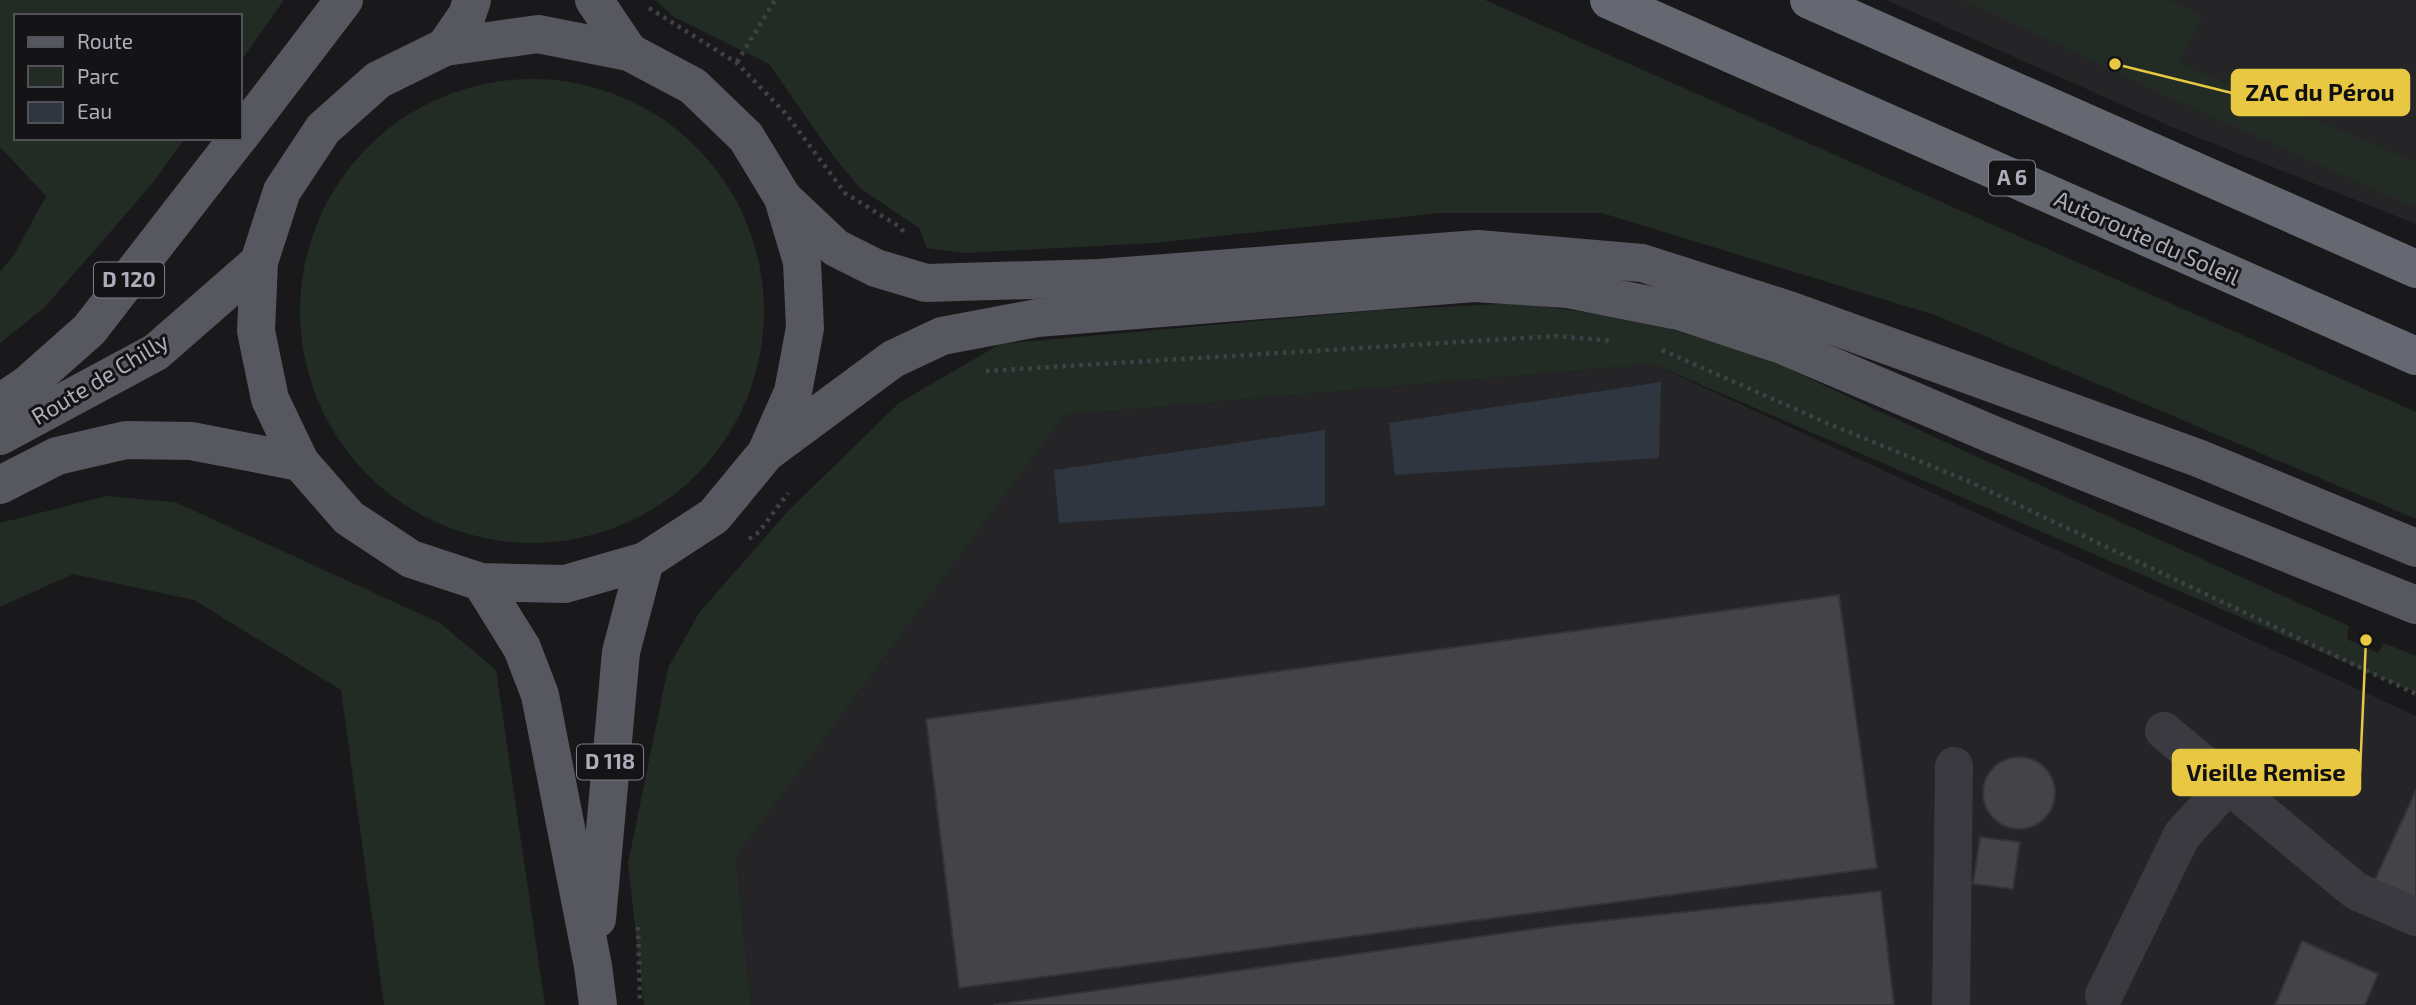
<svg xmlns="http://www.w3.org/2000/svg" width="2416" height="1005" viewBox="0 0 2416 1005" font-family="'Exo 2',sans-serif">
<rect width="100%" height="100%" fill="#19191b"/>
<g fill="#252528">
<path d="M1886,0h530v224l-244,-97z"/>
<path d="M1653,364l763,352v289h-1665l-15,-148 329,-442z"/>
</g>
<g fill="#232b25">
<path d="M0,0h284l-44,62v-46h-224v122h169l-33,46 -108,124 -44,35v-71l15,-19 31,-57 -46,-49z"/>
<path d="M655,0h830l931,412v107l-481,-204 -333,-102h-162l-286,30 -189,10 -38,-5 -8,-20 -58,-39 -27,-32 -65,-93 -95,-47z"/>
<path d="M1964,0h205l33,16 -23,47 237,99v46l-254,-114z"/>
<circle cx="532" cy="311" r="232"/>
<path d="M1521,303l124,18 123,38 177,83 404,184 -2,13 31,14 6,-10 32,13v37l-763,-329 -588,51 -329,442 15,148h-107l-16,-142 40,-195 31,-55 89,-102 111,-108 101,-59 381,-34z"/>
<path d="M106,496l69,6 265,121 56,47 49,335h-161l-43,-315 -147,-90 -121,-26 -73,33v-84z"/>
</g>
<g fill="#2f363f">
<path d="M1661,382l-2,76 -264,17 -6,-52z"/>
<path d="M1325,430v76l-266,17 -5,-53z"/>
</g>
<g fill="#434348" stroke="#343337" stroke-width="2">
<path d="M1839,595l38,273 -918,120 -33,-269z"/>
<circle cx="2019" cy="793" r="36"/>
<path d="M2416,790v115l-44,-19z"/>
<path d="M1980,837l40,5 -7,47 -40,-5z"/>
<path d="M1881,891l13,114h-901l569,-80z"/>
<path d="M2302,941l76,33 -13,31h-90z"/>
</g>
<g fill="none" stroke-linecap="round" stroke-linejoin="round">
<g stroke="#404147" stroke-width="4.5" stroke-dasharray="3.5 5" stroke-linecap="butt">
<path d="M649,8l88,55 49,51 59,79 55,34 6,8"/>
<path d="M737,62l38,-62"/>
<path d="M1662,350l165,73 141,58 448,213"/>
<path d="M986,371l570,-35 57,5"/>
<path d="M749,539l10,-7 29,-39"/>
<path d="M638,927l2,75"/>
</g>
<g stroke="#3a3a40" stroke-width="38">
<path d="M2164,731l192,160 60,26"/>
<path d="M2104,995l78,-160 47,-51"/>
<path d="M1951,1005l3,-239"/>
</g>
<g stroke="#56575f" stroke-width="38">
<path d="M594,0l35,52"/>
<path d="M445,47l22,-32 5,-15"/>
<path d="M240,136l104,-136"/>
<path d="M783,198l53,50 40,20 50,15 173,-5 379,-29 164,14 150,48 406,147 218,90"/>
<path d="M0,403l28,-19 61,-54 149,-192"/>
<path d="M0,436l156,-84 103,-90"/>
<path d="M766,453l27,-61 12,-64 -3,-66 -19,-64 -37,-61 -53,-51 -64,-34 -91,-18 -93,13 -67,33 -55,49 -41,62 -23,71 -3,69 14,68 30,63 49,56 62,41 70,23 84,2 80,-23 69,-45 52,-63 127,-94 49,-23 95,-18 437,-35 94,6 111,22 103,34 214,91 420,169"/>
<path d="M0,485l57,-29 69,-16 65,1 109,21"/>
<path d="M481,582l41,66 18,47 53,271 5,39"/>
<path d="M597,919l24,-267 24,-91"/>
</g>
<g stroke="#666871" stroke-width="38">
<path d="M1609,0l807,356"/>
<path d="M1809,0l607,269"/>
</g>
</g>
<g text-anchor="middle" stroke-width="6" stroke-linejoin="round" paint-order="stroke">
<g fill="#141416" stroke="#7e8089" stroke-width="2">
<rect x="1989" y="160.5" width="46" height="35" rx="5"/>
<rect x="94" y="262.5" width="70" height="35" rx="5"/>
<rect x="577" y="744.5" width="66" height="35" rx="5"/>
</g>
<g font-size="21" font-weight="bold" fill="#acaeba">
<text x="2012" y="185">A 6</text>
<text x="129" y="287">D 120</text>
<text x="610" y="769">D 118</text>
</g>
<g font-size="23" fill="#acaeba" stroke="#141416">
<text transform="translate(2147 238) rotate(24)" y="8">Autoroute du Soleil</text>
<text transform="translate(100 379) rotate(-31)" y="8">Route de Chilly</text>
</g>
</g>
<path fill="none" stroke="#e8c743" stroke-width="2.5" d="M2115 64L2232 93M2366 640L2360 772"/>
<g fill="#e8c743" stroke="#141416" stroke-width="2.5">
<circle cx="2115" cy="64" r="7"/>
<circle cx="2366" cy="640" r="7"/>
</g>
<g fill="#e8c743" stroke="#e8c743" stroke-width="2.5">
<rect x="2232" y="70" width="177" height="45" rx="7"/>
<rect x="2173" y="750" width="187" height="45" rx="7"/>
</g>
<g font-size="24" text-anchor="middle" font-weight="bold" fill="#111">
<text x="2320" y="101">ZAC du Pérou</text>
<text x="2266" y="781">Vieille Remise</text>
</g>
<rect x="14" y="14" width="228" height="126" fill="#141416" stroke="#515258" stroke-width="2"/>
<rect x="28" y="37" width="35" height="10" fill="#56575f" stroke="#515258" stroke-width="2"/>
<text x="77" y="49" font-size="21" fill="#acaeba">Route</text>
<rect x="28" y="66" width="35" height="21" fill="#232b25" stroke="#515258" stroke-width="2"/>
<text x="77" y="84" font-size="21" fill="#acaeba">Parc</text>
<rect x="28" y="102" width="35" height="21" fill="#2f363f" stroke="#515258" stroke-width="2"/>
<text x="77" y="119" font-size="21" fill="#acaeba">Eau</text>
</svg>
